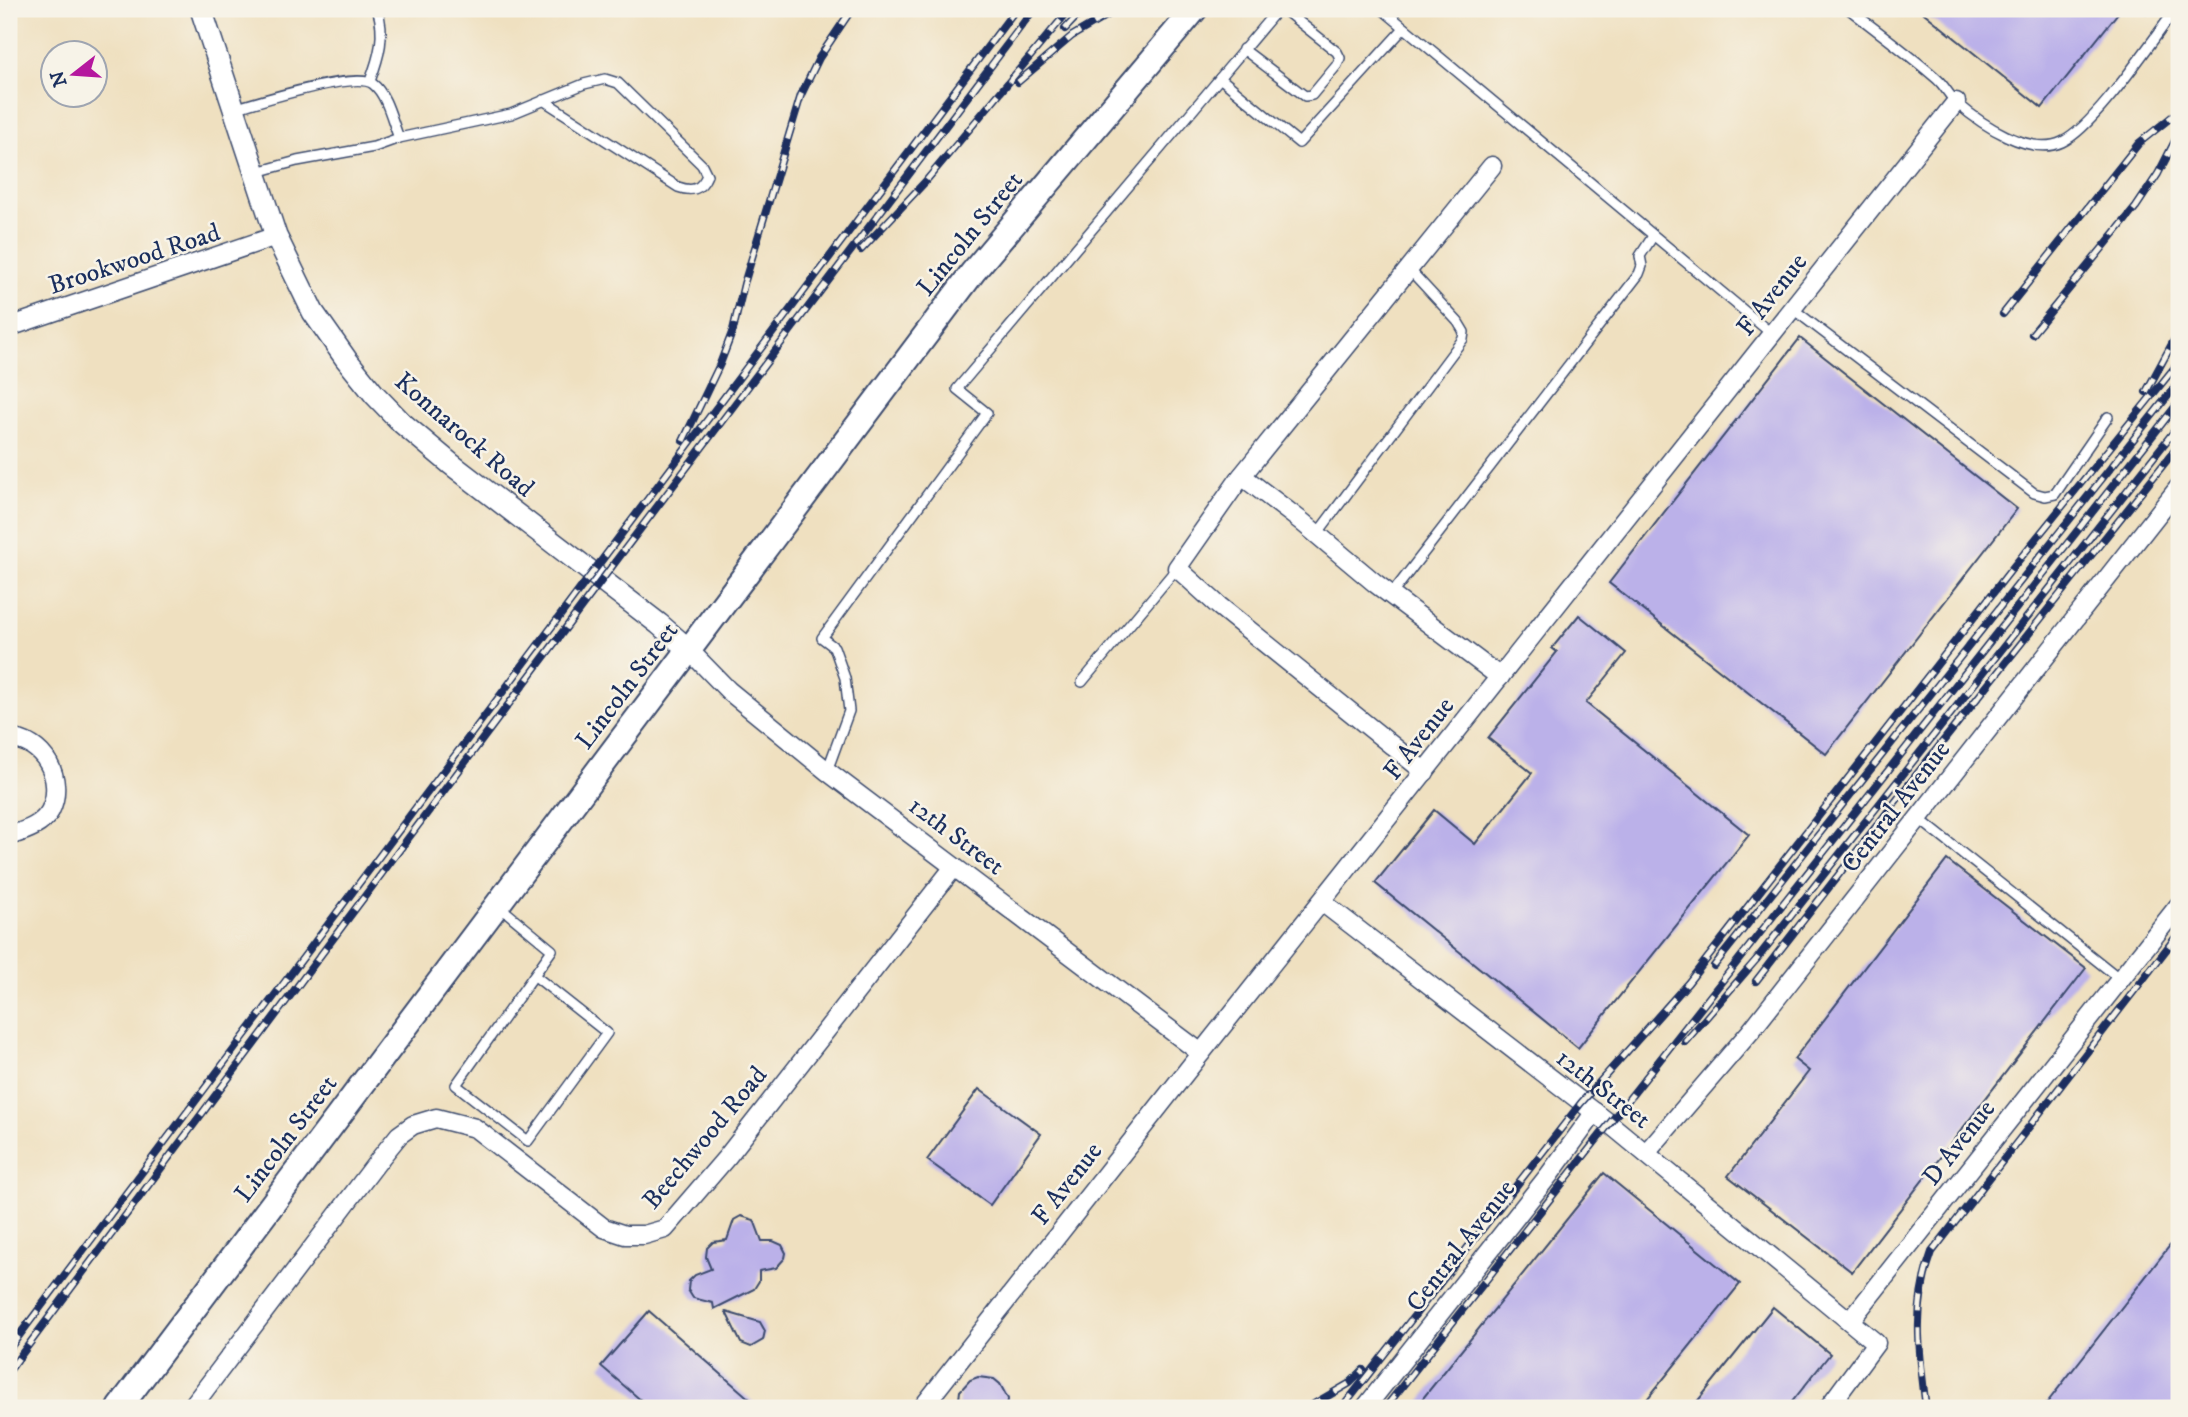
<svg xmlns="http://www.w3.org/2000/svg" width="2188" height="1417" viewBox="0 0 2188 1417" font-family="'IM FELL DW Pica',serif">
<rect width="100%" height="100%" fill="#f7f3e8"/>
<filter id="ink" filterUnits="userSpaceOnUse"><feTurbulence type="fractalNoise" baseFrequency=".0143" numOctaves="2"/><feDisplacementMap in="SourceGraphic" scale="14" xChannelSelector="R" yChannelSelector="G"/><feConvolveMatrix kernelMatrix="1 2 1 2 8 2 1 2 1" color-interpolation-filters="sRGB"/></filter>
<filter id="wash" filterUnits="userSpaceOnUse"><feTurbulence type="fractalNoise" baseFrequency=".00686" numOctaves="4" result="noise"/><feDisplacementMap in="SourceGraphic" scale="28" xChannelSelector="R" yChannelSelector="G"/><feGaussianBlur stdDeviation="1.57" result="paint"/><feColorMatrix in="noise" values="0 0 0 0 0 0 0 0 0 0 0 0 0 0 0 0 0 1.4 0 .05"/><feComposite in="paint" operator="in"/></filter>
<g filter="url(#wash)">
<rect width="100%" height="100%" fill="#efe0c0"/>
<g id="blocks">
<g fill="#bbb1e9">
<path d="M1919,9h202l-79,99z"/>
<path d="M1800,338l217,171 -191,245 -217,-171z"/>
<path d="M1579,615l47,38 -40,50 163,132 -171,213 -203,-165 59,-73 41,34 57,-71 -44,-35 69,-86 -5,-4z"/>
<path d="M1947,860l139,108 -234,304 -124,-96 81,-105 -15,-12z"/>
<path d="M979,1089l62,45 -51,71 -63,-45z"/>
<path d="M1604,1173l136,111 -100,124h-225z"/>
<path d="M741,1216l13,4 8,21h11l9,4 4,8 -1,5 -9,10 -17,3v10l-5,8 -40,20 -1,-6 -20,-5 -5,-8 1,-9 6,-6 16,-6 -5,-12 1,-9 6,-6 14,-2 7,-20z"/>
<path d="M2179,1234v174h-136z"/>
<path d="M1773,1307l57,47 -43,54h-95z"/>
<path d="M649,1311l111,97h-110l-49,-42z"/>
<path d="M726,1312l34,10 5,9 -2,9 -12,7 -10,-4z"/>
<path d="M978,1377l16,2 6,5 8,15 -1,9h-49l2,-17 10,-11z"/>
</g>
</g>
</g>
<g filter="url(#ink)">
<use href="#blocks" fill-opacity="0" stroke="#3b4a6d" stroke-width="2"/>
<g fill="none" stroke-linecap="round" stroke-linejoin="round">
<g stroke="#3b4a6d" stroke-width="12">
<g id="service">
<path d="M1382,9l390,325"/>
<path d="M1849,9c29,23 60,45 88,70 8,7 12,17 20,24 24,21 73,54 105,39 33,-15 90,-102 114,-133"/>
<path d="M1243,49l62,47 7,-1 25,-30 3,-7 -3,-6 -54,-43"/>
<path d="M1220,78l58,-69"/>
<path d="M370,81c9,-24 16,-47 7,-72"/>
<path d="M234,109c23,-7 122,-38 139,-25 14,11 19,37 26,54"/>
<path d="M257,172l40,-11 77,-14 25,-9 112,-24 73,-30 21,-5 13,4 84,82 5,10c-6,15 -15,17 -29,12l-135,-87"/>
<path d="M1793,309l241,184 11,3 10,-2 53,-77"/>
<path d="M1317,534l146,-195 1,-7 -6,-10 -49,-53"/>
<path d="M1391,595l248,-321 3,-8 -2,-10 13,-20"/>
<path d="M1082,682l95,-114"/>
<path d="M827,771l22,-60 -4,-33 -11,-31 -12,-9 165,-225 -30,-24 263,-311 79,65 105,-115"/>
<path d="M1918,818l202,161"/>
<path d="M499,906l53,44 -96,135 72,56 79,-108 -72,-57"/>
</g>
</g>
<g stroke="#3b4a6d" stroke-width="21">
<g id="minor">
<path d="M9,327l267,-91"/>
<path d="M1242,476l59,45 74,62 125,94"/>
<path d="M689,650l40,41 98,80 374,282"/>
<path d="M9,739c34,0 57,40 41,72 -8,15 -26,20 -41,25"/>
<path d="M1425,772l-206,-166 -42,-38 63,-90 252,-312"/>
<path d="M1322,902l288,222 266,219 -48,65"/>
<path d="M1646,1153l104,-121 429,-545"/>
<path d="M1850,1321l329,-416"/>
<path d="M191,1408l191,-252 17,-21 14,-10 23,-7 39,10 129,100 21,7h19l21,-6 62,-72 227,-290"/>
<path d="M922,1408l279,-355 755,-951"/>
<path d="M1365,1408l184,-233 46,-63"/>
</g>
</g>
<g stroke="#3b4a6d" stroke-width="24">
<path id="tertiary" d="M201,9l75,227 37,76 33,47 29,36 27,28 49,41 208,160 30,26"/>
</g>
<g stroke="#3b4a6d" stroke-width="28">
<path id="secondary" d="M119,1408l854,-1136 222,-263"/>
</g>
<use href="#service" stroke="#fff" stroke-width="9"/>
<use href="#minor" stroke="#fff" stroke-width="18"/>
<use href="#tertiary" stroke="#fff" stroke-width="21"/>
<use href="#secondary" stroke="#fff" stroke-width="24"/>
<g stroke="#1b2f5e" stroke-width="8">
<g id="rail">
<path d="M2146,10l1,-1"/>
<path d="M1065,29l19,-20"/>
<path d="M1018,82l54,-46 46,-27"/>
<path d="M861,250l64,-68 145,-173"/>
<path d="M2003,314l136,-171 40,-32"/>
<path d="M2032,334l104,-127 22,-33 21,-41"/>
<path d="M2146,392l33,-61"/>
<path d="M683,441l37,-77 13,-34 11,-46 57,-189 18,-37 33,-49"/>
<path d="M1714,966l465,-584"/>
<path d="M1756,981l161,-207 262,-329"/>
<path d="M1685,1042l71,-82 423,-535"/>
<path d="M9,1349l1007,-1340"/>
<path d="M9,1371l607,-810 418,-552"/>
<path d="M1307,1408l43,-25 13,-13"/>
<path d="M1342,1408l239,-305 107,-120 326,-417 165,-204"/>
<path d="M1385,1408l794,-1006"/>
<path d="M1926,1408c-7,-56 -14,-102 6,-156l247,-319"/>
</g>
</g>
<use href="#rail" stroke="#f7f3e8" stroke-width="5" stroke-dasharray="16" stroke-linecap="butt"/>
</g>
</g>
<g text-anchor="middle" stroke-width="5" stroke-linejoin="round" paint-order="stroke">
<g font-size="26" fill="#1b2f5e" stroke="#f7f3e8">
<text transform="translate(969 233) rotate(-51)" y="9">Lincoln Street</text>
<text transform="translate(134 258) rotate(-18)" y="9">Brookwood Road</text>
<text transform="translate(1771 294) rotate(-52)" y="9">F Avenue</text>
<text transform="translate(465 434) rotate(41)" y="9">Konnarock Road</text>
<text transform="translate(626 685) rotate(-53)" y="9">Lincoln Street</text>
<text transform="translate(1418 738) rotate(-52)" y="9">F Avenue</text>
<text transform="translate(1895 806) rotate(-52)" y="9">Central Avenue</text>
<text transform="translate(957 835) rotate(37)" y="9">12th Street</text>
<text transform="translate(1604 1088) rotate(38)" y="9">12th Street</text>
<text transform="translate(704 1137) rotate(-50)" y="9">Beechwood Road</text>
<text transform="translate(285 1138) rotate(-53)" y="9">Lincoln Street</text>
<text transform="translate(1958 1142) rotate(-52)" y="9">D Avenue</text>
<text transform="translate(1066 1183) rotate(-52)" y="9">F Avenue</text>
<text transform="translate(1460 1245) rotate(-52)" y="9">Central Avenue</text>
</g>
</g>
<rect width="2188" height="1417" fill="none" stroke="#f7f3e8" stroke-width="35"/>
<g transform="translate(74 74) rotate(253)"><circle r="33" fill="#f7f3e8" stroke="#9fa5b1" stroke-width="2"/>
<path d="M0-5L12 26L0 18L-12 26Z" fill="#b5179e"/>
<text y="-10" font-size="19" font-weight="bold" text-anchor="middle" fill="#1b2f5e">N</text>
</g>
</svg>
